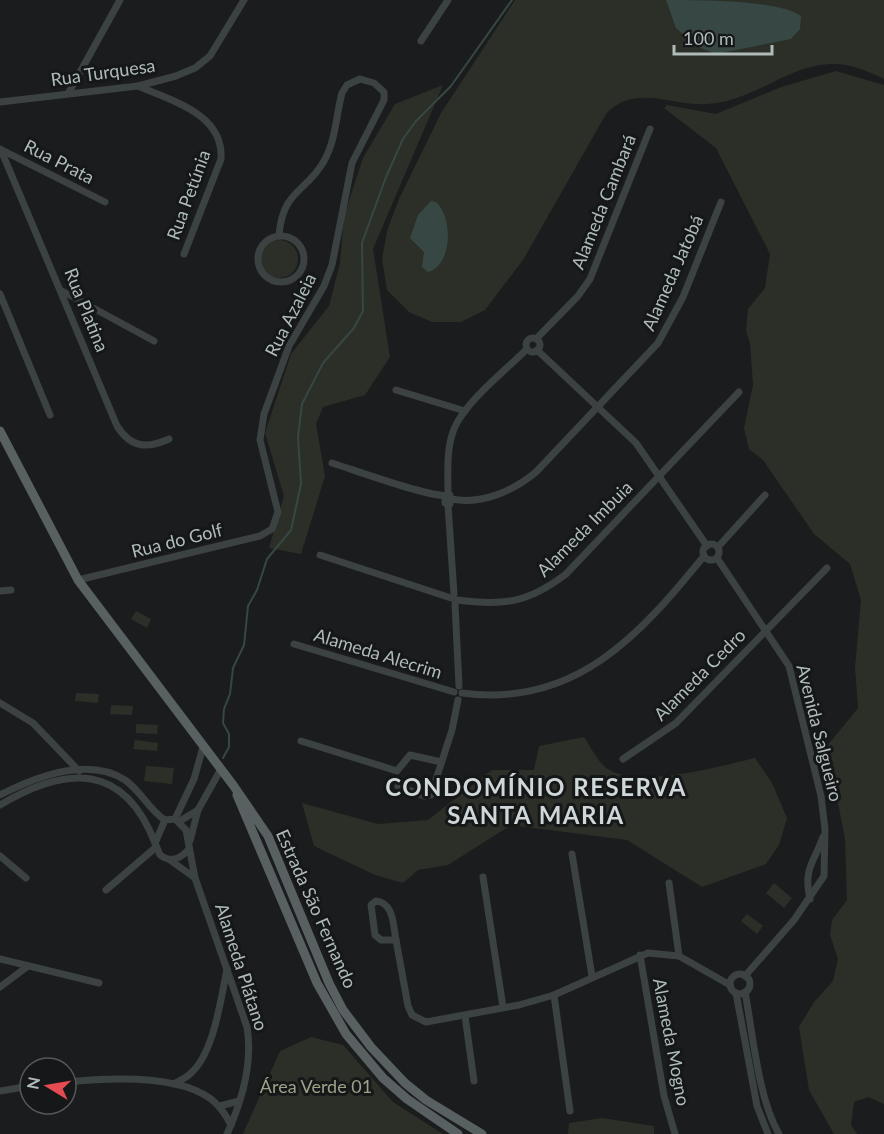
<svg xmlns="http://www.w3.org/2000/svg" width="884" height="1134" viewBox="0 0 884 1134" font-family="Lato,sans-serif">
<rect width="100%" height="100%" fill="#1b1c1d"/>
<g fill="#2c2f27">
<path d="M515,0h369v79c-16,-8 -35,-16 -53,-15 -47,1 -81,43 -135,40 -32,-2 -65,-18 -90,10l-83,146 -38,50 -24,12h-29l-23,-10 -22,-22 -5,-31 5,-28 12,-32 42,-86z"/>
<path d="M836,71l48,14v1019l-16,-7 -14,5 -3,23 6,9h-23l-25,-44 -10,-63 15,-25 19,-21 5,-22 -8,-24 2,-15 15,-20 -2,-61 -18,-93 31,-38 -3,-41 6,-67 -11,-36 -36,-30 -51,-74 -14,-11 -5,-21 9,-43 -3,-42 -4,-12 2,-22 17,-21 5,-34 -54,-106 -52,-40 3,-3 49,9 65,-27z"/>
<path d="M443,85l-70,164 17,108 -25,38 -42,12 -7,17 9,52 -24,78 -32,-6 15,-52 -19,-63 26,-79 38,-48 11,-43 4,-47 19,-58 32,-54z"/>
<circle cx="279" cy="259" r="19"/>
<path d="M136,611l15,8 -4,9 -16,-9z"/>
<path d="M76,693l23,1 -1,9 -23,-2z"/>
<path d="M111,705l22,1 -1,9 -22,-1z"/>
<path d="M136,724l22,1 -1,9 -21,-1z"/>
<path d="M584,737c6,9 13,23 21,30 29,24 115,-1 150,-9l17,25 15,35 -8,27 -13,19 -64,23 -75,-47 -116,-15 -63,40 -30,5 -15,13 -28,-8 -61,-29 -12,-43 76,21 50,-4 64,-50h42l5,-24z"/>
<path d="M135,740l23,3 -1,8 -24,-2z"/>
<path d="M146,766l28,2 -2,16 -28,-3z"/>
<path d="M774,883l18,15 -8,10 -18,-15z"/>
<path d="M747,914l16,12 -6,8 -16,-13z"/>
<path d="M311,1037l32,8 50,57 50,32h-200l37,-83z"/>
<path d="M602,1118l52,8v8h-86l1,-11z"/>
</g>
<g fill="#374743">
<path d="M666,0c33,0 114,0 135,16l-1,13 -9,10 -75,15 -20,-8 -20,-18z"/>
<path d="M431,201l5,1c17,15 17,63 -8,70l-6,-5 2,-15 -14,-14 8,-23z"/>
</g>
<g fill="none" stroke-linecap="round" stroke-linejoin="round">
<path stroke="#374743" stroke-width="2" d="M223,758l6,-11v-13l-6,-11 1,-14 6,-15 3,-26 11,-23 4,-39 9,-16 10,-31 24,-29 10,-46 -3,-47 4,-33 21,-41 31,-35 9,-17 -1,-68 24,-66 17,-38 13,-18 35,-35 61,-86"/>
<g stroke="#3c4142" stroke-width="7">
<path d="M421,41l27,-41"/>
<path d="M138,86c34,15 86,28 83,73l-37,95"/>
<path d="M69,92l51,-92"/>
<path d="M0,102l138,-16 38,-10 19,-8 15,-12 34,-56"/>
<path d="M0,149l105,53"/>
<path d="M1,150l116,276c14,22 30,23 52,13"/>
<circle cx="281" cy="259" r="23"/>
<path d="M62,291l92,50"/>
<path d="M0,294l50,121"/>
<circle cx="533" cy="345" r="7"/>
<path d="M536,339l42,-43 12,-17 60,-150"/>
<path d="M537,350l99,93 71,103"/>
<path d="M396,390l69,21"/>
<path d="M332,463c20,6 103,37 118,32v9l-5,-1v-6"/>
<path d="M448,495c0,-22 -2,-46 6,-66 11,-27 52,-59 73,-80"/>
<path d="M451,499c31,6 62,-8 85,-27l122,-129 25,-46 38,-95"/>
<path d="M448,505l6,89"/>
<circle cx="711" cy="552" r="8"/>
<path d="M718,547l47,-52"/>
<path d="M320,555l131,43"/>
<path d="M717,558l72,108 32,130 4,33 -1,47 -30,44 -49,56"/>
<path d="M78,580l182,-44 12,-7 6,-17 -18,-72 4,-26 25,-68 35,-60 8,-21 20,-102 32,-63v-8l-10,-9 -14,-4 -13,6 -5,8c-6,22 -6,47 -18,68 -17,31 -42,29 -45,75"/>
<path d="M0,591l11,-1"/>
<path d="M457,600c47,6 71,3 109,-26l173,-182"/>
<path d="M455,604l4,82"/>
<path d="M294,644l160,48"/>
<path d="M462,693c113,15 177,-57 242,-137"/>
<path d="M0,703l33,20 46,48"/>
<path d="M301,741l96,30 13,-16 31,7"/>
<path d="M623,759l53,-36 151,-155"/>
<path d="M398,786l26,10 7,-1 21,-65 6,-30"/>
<path d="M0,795c35,-18 88,-39 125,-15 16,11 24,30 40,40"/>
<path d="M0,805c67,-40 124,-42 155,38"/>
<path d="M175,819l19,-40 9,-32"/>
<path d="M180,821l18,-11"/>
<path d="M190,841l8,-31 23,-41"/>
<path d="M188,850c-8,9 -17,13 -28,5l-5,-12 10,-23 10,-1 11,11 9,48 52,149c6,36 -5,74 -20,107"/>
<path d="M572,854l20,122"/>
<path d="M0,856l26,22"/>
<path d="M170,860l25,18"/>
<path d="M483,877l20,130"/>
<path d="M669,883l10,73"/>
<path d="M106,890l49,-42"/>
<path d="M810,899c-7,-31 4,-36 13,-62"/>
<path d="M376,901c18,2 17,24 20,39h-15l-6,-5 -4,-30z"/>
<path d="M396,940l12,66 4,9 14,7 93,-17 35,-10 94,-42 31,3 51,29"/>
<path d="M640,955l24,141 11,38"/>
<path d="M0,959l99,24"/>
<circle cx="740" cy="984" r="10"/>
<path d="M0,987l28,-21"/>
<path d="M745,992c8,42 13,106 34,142"/>
<path d="M736,993l21,113 11,28"/>
<path d="M554,995l16,116"/>
<path d="M465,1016l9,65"/>
<path d="M66,1082c40,-4 112,-8 145,17 9,7 15,16 20,26"/>
<path d="M174,1084c5,-3 12,-6 16,-10 24,-20 31,-76 37,-105"/>
<path d="M0,1091l30,-5"/>
<path d="M220,1106l19,-5"/>
</g>
<g stroke="#596061" stroke-width="9">
<path d="M0,431l78,149 155,205 35,51 61,147 14,27 28,37 34,36 21,17 56,34"/>
<path d="M237,795l80,188 29,51 37,44 24,21 51,35"/>
</g>
</g>
<g text-anchor="middle" stroke-width="6" stroke-linejoin="round" paint-order="stroke">
<g font-size="18" fill="#afbbbb" stroke="#161718">
<text transform="translate(103 73) rotate(-8)" y="6">Rua Turquesa</text>
<text transform="translate(59 162) rotate(27)" y="6">Rua Prata</text>
<text transform="translate(189 195) rotate(-70)" y="6">Rua Petúnia</text>
<text transform="translate(604 202) rotate(-68)" y="6">Alameda Cambará</text>
<text transform="translate(673 273) rotate(-66)" y="6">Alameda Jatobá</text>
<text transform="translate(86 310) rotate(68)" y="6">Rua Platina</text>
<text transform="translate(291 315) rotate(-63)" y="6">Rua Azaleia</text>
<text transform="translate(585 529) rotate(-45)" y="6">Alameda Imbuia</text>
<text transform="translate(177 541) rotate(-14)" y="6">Rua do Golf</text>
<text transform="translate(378 654) rotate(17)" y="6">Alameda Alecrim</text>
<text transform="translate(700 675) rotate(-45)" y="6">Alameda Cedro</text>
<text transform="translate(819 733) rotate(76)" y="6">Avenida Salgueiro</text>
<text transform="translate(316 909) rotate(66)" y="6">Estrada São Fernando</text>
<text transform="translate(241 967) rotate(72)" y="6">Alameda Plátano</text>
<text transform="translate(671 1042) rotate(79)" y="6">Alameda Mogno</text>
</g>
<g font-size="18" fill="#9aa488" stroke="#161718">
<text x="316" y="1093">Área Verde 01</text>
</g>
<g font-size="24" font-weight="bold" letter-spacing="1.5" fill="#cfd7d8" stroke="#161718">
<text x="536" y="796">CONDOMÍNIO RESERVA<tspan x="536" dy="28">SANTA MARIA</tspan></text>
</g>
</g>
<g transform="translate(48 1086) rotate(281)"><circle r="28" fill="#161718" stroke="#535959" stroke-width="1.5"/>
<path d="M0-4.5L10 22L0 15L-10 22Z" fill="#e44c51"/>
<text y="-9" font-size="16" font-weight="bold" text-anchor="middle" fill="#afbbbb">N</text>
</g>
<path d="M674 45v9h98v-9" fill="none" stroke="#afbbbb" stroke-width="3"/>
<text x="683" y="45" font-size="18" fill="#afbbbb" stroke="#161718" stroke-width="4.5" paint-order="stroke">100 m</text>
</svg>
